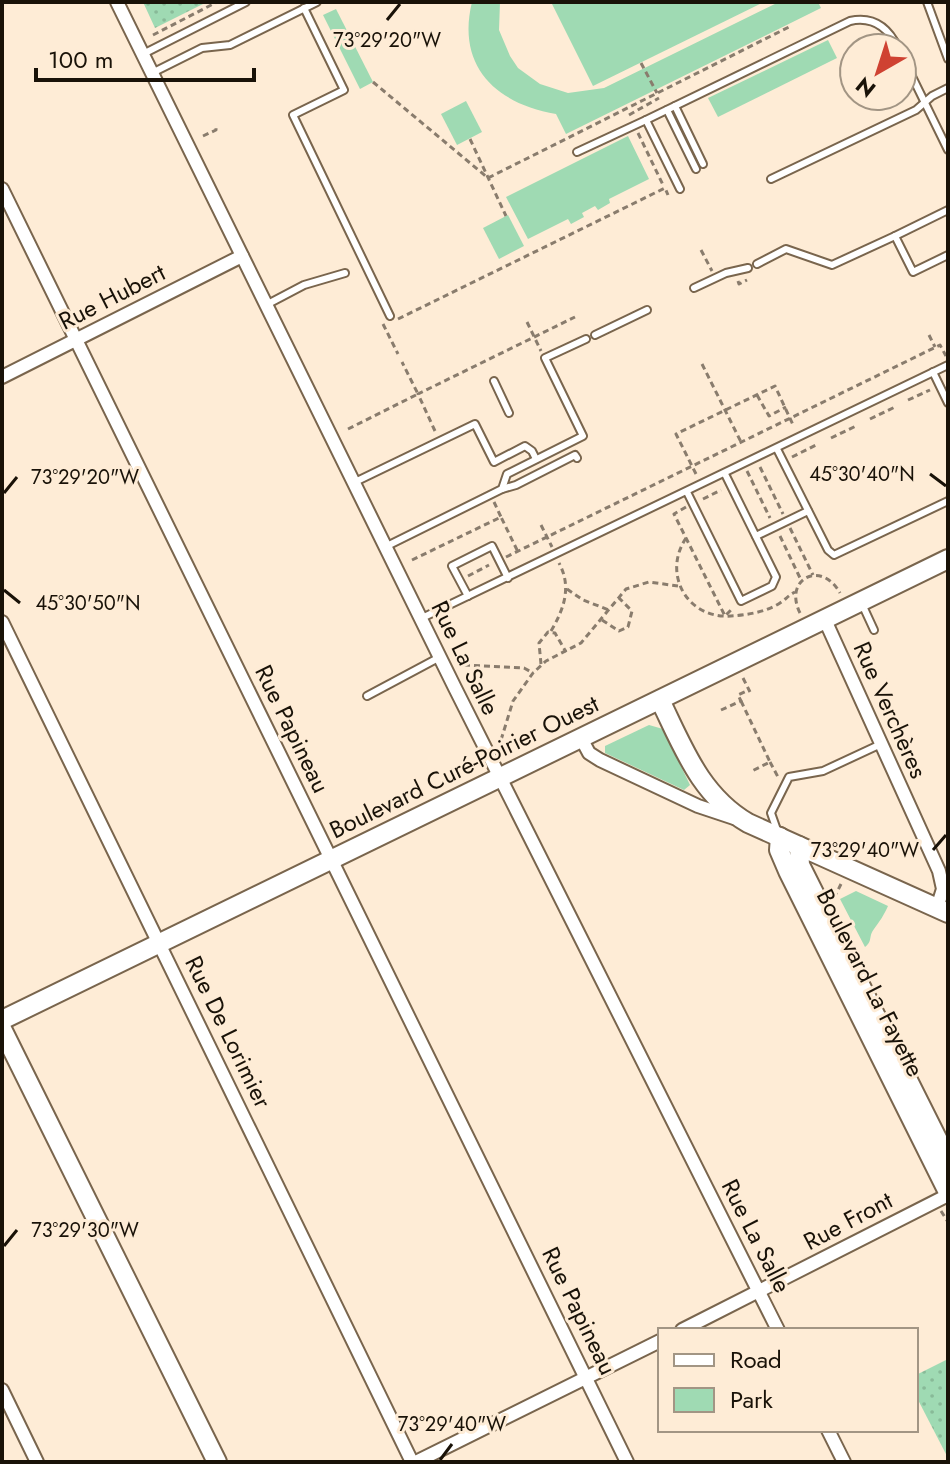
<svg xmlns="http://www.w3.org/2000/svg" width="950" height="1464" viewBox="0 0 950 1464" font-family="Jost,sans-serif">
<defs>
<pattern id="park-dots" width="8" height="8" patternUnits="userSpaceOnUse" patternTransform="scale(2)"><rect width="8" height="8" fill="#9fdab3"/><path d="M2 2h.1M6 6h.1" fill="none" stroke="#88ba98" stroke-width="1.8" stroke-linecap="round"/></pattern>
</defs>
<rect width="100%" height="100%" fill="#feecd6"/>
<g fill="#9fdab3">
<path d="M472,2h28l-1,28 11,26 8,12 22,16 28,9 36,-5 175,-86h39l3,6 -255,126 -10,-20c-59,-10 -100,-47 -84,-112z"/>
<path d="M551,2h213l-171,84z"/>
<path d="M336,9l37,73 -13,7 -37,-74z"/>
<path d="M828,40l9,18 -119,59 -10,-19z"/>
<path d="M466,101l16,31 -25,13 -16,-31z"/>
<path d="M628,136l21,43 -40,20 1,4 -12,7 -3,-4 -13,7 2,4 -13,7 -3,-5 -40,20 -22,-42z"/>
<path d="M508,215l16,31 -25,13 -16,-31z"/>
<path d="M649,725l14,4 27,56 -6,5 -79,-37v-7z"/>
<path d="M856,891l32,15c-4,9 -8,15 -14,23 -6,8 -1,12 -9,18l-25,-48z"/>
</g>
<g fill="url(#park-dots)">
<path d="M143,2h64l-52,26z"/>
<path d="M948,1359v99l-32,-62v-21z"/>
</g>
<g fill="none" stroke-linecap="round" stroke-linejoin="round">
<g stroke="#79654d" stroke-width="10">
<g id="lane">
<path d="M927,2l21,57"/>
<path d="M304,8l40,82 -51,25 97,201"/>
<path d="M143,54l103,-52"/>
<path d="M902,56l46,94"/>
<path d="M152,73l50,-25 28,-3 87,-43"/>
<path d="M675,106l28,58"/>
<path d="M667,110l29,59"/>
<path d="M577,152l69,-32"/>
<path d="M771,179l145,-69 16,-14 16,-8"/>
<path d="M680,189l-34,-69 204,-99c23,-5 38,6 48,27"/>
<path d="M948,210l-53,26 18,36 35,-17"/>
<path d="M757,264l29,-15 46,16 63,-29"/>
<path d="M694,288l32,-15 22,-5"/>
<path d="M266,305l38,-20 41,-12"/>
<path d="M595,335l52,-25"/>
<path d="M933,372l15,31"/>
<path d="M494,381l15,32"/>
<path d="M777,449l51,101 6,5 114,-54"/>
<path d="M355,482l120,-58 19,38 31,-16 7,5 4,8"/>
<path d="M502,489l14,-4 59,-30 2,3"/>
<path d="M687,492l54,109 31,-15 4,-9 -51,-103"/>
<path d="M756,536l52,-25"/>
<path d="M385,547l117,-58 5,-15 76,-38 -38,-78 41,-19"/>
<path d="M468,596l-16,-30 40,-20 16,32"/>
<path d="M862,604l12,26"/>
<path d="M422,618l526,-253"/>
<path d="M367,696l73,-39"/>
<path d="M777,830l-6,-17 18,-36 34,-6 58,-27"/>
</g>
</g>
<g stroke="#79654d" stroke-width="16">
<g id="street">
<path d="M117,2l338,686 323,642"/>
<path d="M2,189l625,1273"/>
<path d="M2,377l240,-121"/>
<path d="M825,620l114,251 4,18 -6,19"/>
<path d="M2,622l410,840"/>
<path d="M581,738l8,15 11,7 98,46 36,12"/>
<path d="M682,1330l266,-135"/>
<path d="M2,1390l35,72"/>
<path d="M828,1430l16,32"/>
<path d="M416,1462l244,-121"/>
</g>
</g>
<g stroke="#79654d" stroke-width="22">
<g id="secondary">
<path d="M660,700c23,47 40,95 88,123l200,90"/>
<path d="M780,837l-1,13 9,21 160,321"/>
<path d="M799,846l1,19 148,295"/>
<path d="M2,1020l946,-461"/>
<path d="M2,1029l215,433"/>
</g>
</g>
<g stroke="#897c6d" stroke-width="3" stroke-dasharray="6 4" stroke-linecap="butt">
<path d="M153,35l64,-33"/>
<path d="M641,63l16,30"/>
<path d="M373,82l115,96 303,-152"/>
<path d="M629,115l30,-17"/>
<path d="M638,133l26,54"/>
<path d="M203,136l13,-6v-4"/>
<path d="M470,139l36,77"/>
<path d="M701,250l11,21"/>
<path d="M738,281l1,3 8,-4"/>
<path d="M398,319l267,-131 3,7"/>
<path d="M527,322l14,29"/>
<path d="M383,324l15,30"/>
<path d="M929,335l6,12"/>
<path d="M702,364l39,78"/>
<path d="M757,395l12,21 17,-9"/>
<path d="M908,400l22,-10"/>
<path d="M870,419l25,-12"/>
<path d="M348,429l70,-35 -16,-32"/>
<path d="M435,431l-17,-37 157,-77"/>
<path d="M831,438l25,-12"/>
<path d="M792,457l26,-13"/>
<path d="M760,467l23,47"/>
<path d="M747,471l23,47"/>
<path d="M696,474l-20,-40 99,-48 19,41"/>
<path d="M703,499l18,-9"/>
<path d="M494,502l7,15"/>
<path d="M686,507l-12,7 51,102 8,-8"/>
<path d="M541,525l11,22"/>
<path d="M790,528l23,47"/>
<path d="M780,536l21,44"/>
<path d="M686,538c-24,36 1,81 45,78 16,-1 35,-4 49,-13 6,-4 9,-8 15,-11"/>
<path d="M506,557l434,-212 6,11"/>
<path d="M412,560l89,-43 17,35"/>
<path d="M468,576l21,-11"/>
<path d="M567,589l16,11 26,10"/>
<path d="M800,613c-17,-34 21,-54 40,-20"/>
<path d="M602,620l17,11 9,-4 4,-16 -13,-13"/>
<path d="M551,631c13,-22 21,-44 8,-68"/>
<path d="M541,664l-2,-21 9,-11 7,1 11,19"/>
<path d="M464,665l60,3 9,5"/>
<path d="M743,678l7,14"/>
<path d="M741,701l29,61 -18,9"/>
<path d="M721,710l20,-9 -3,-6 11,-5"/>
<path d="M501,740l12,-39 20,-28 13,-12 35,-18 45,-54 23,-7 29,4"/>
<path d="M770,762l8,15"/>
<path d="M834,898l7,-14"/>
<path d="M941,1211l7,11"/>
</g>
<use href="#lane" stroke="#fff" stroke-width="6"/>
<use href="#street" stroke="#fff" stroke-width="12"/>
<use href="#secondary" stroke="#fff" stroke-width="18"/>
</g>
<path fill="none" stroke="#191208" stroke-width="3" d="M387,20l13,-16M930,474l16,12M4,493l13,-16M4,590l16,13M933,850l13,-15M4,1246l13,-16M440,1460l12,-16"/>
<g text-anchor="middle" stroke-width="6" stroke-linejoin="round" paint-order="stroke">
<g font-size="24" fill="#191208" stroke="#feecd6">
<text transform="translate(112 297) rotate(-27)" y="8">Rue Hubert</text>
<text transform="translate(465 658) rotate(64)" y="8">Rue La Salle</text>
<text transform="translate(890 710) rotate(66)" y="8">Rue Verchères</text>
<text transform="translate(292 729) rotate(64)" y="8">Rue Papineau</text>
<text transform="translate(464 767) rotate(-26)" y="8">Boulevard Curé-Poirier Ouest</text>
<text transform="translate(870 983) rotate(63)" y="8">Boulevard La Fayette</text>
<text transform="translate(228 1032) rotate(64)" y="8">Rue De Lorimier</text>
<text transform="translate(848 1221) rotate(-28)" y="8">Rue Front</text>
<text transform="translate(756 1236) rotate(63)" y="8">Rue La Salle</text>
<text transform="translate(579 1311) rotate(64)" y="8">Rue Papineau</text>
</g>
</g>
<g font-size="20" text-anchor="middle" fill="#191208" stroke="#feecd6" stroke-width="6" stroke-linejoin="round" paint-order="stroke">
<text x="387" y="47">73°29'20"W</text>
<text x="862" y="481">45°30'40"N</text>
<text x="85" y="484">73°29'20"W</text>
<text x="88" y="610">45°30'50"N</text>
<text x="865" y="857">73°29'40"W</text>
<text x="85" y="1237">73°29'30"W</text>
<text x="452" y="1431">73°29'40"W</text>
</g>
<rect width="950" height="1464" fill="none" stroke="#191208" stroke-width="8"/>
<rect x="658" y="1328" width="260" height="104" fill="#feecd6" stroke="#a29584" stroke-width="2"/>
<rect x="674" y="1354" width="40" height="12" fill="#ffffff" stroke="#a29584" stroke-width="2"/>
<text x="730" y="1368" font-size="24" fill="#191208">Road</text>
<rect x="674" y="1388" width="40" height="24" fill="#9fdab3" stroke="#a29584" stroke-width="2"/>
<text x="730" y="1408" font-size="24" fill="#191208">Park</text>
<g transform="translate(878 72) rotate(219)"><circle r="38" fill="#feecd6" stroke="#a29584" stroke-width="2"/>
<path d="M0-6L14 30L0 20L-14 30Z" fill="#cf4232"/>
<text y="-12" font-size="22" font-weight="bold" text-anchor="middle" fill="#191208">N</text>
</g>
<path d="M36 68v12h218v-12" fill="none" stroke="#191208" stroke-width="4"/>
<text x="48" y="68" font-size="24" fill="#191208" stroke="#feecd6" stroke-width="6" paint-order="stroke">100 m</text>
</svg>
